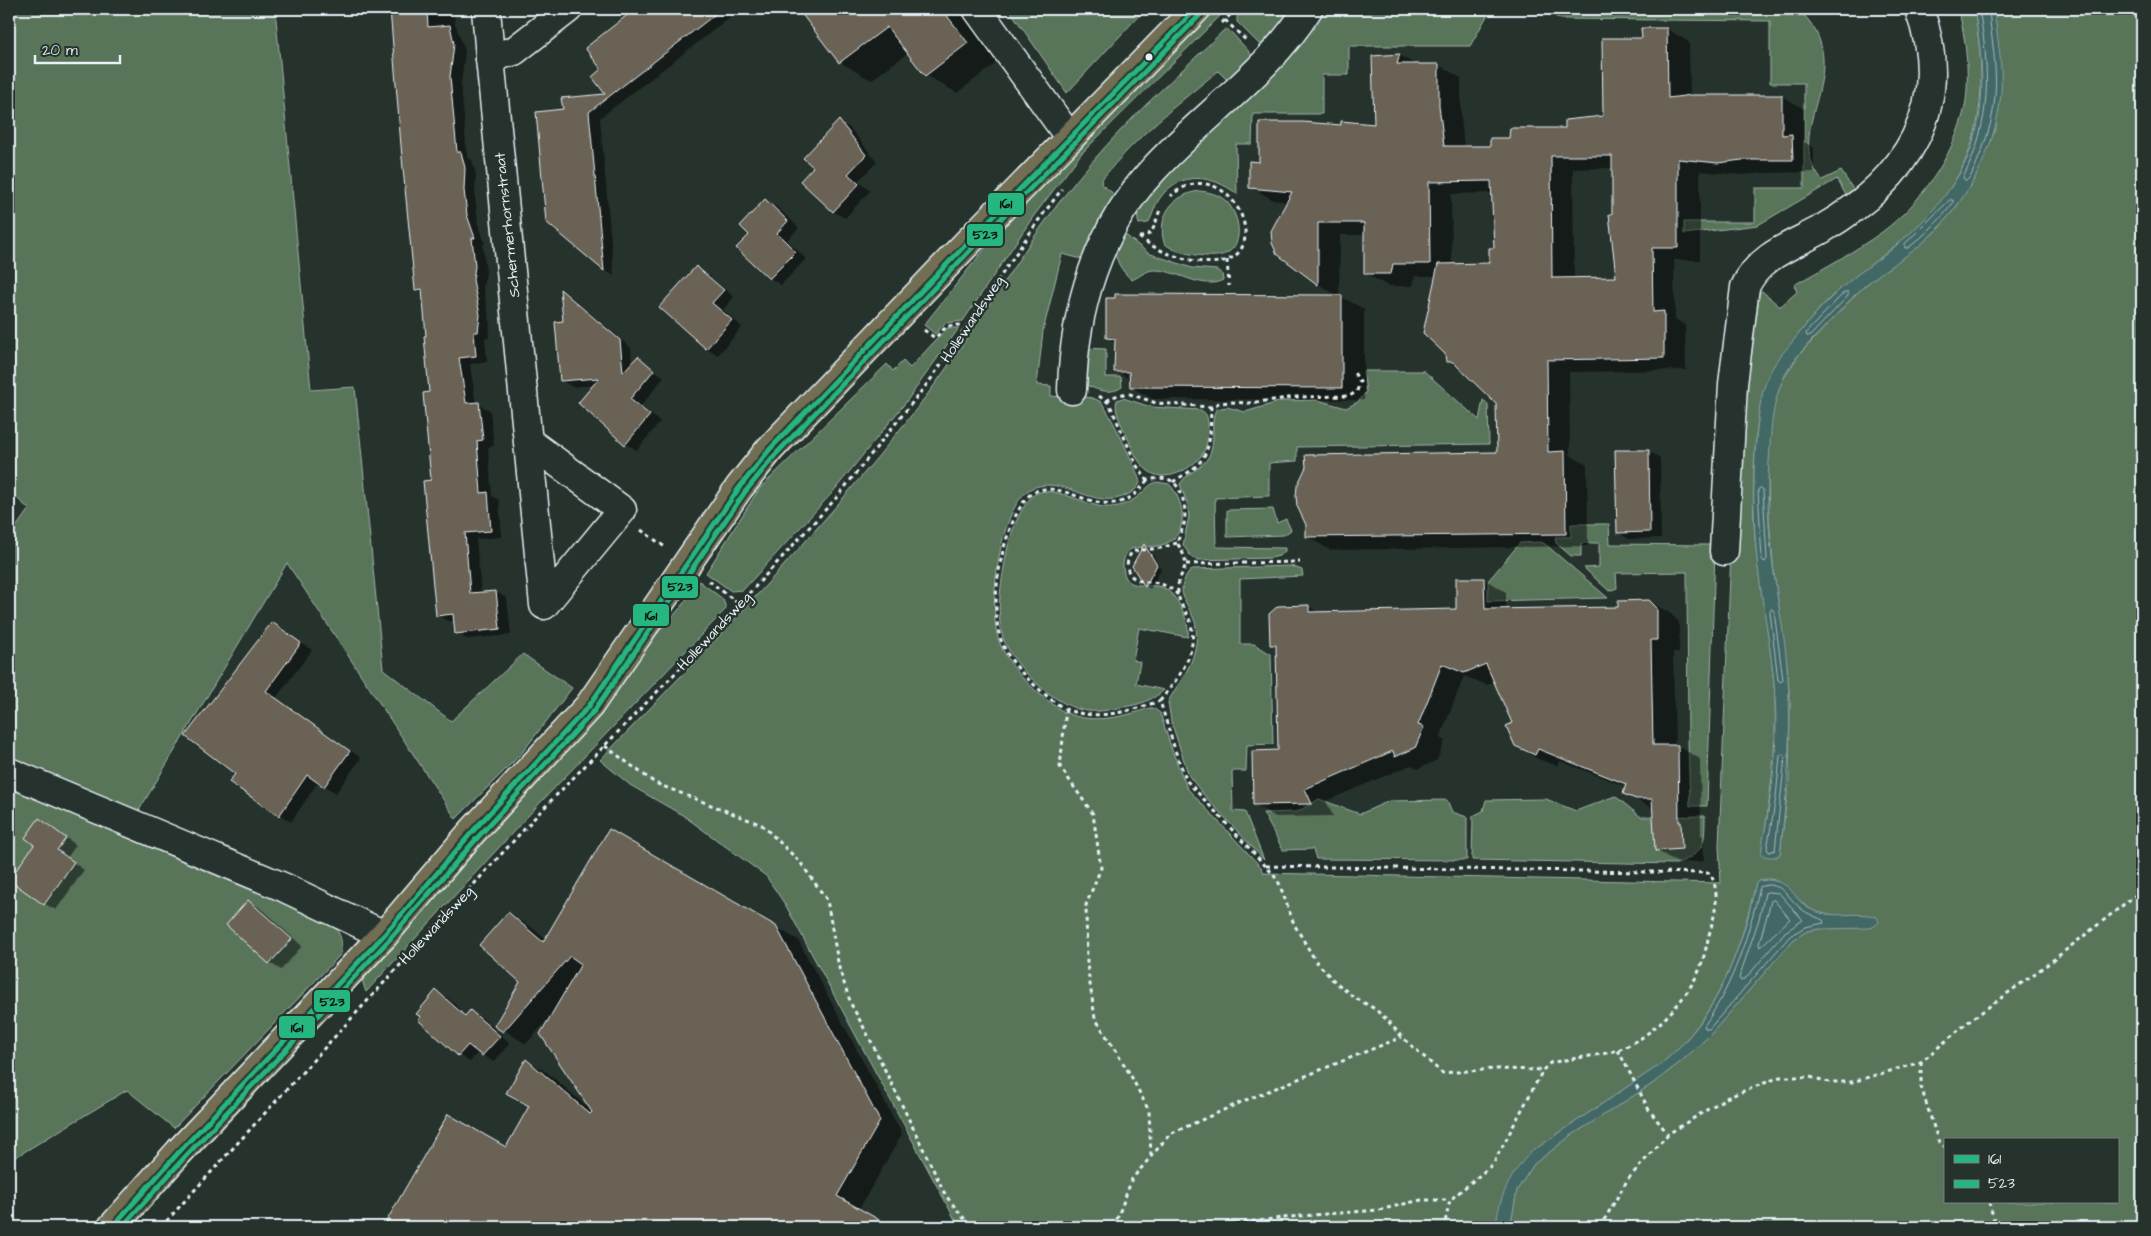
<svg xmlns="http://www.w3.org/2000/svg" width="2151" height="1236" viewBox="0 0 2151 1236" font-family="'Architects Daughter',sans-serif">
<rect width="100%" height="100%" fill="#26332d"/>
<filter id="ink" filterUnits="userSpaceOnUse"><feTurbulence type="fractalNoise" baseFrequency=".02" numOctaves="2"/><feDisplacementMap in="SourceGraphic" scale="10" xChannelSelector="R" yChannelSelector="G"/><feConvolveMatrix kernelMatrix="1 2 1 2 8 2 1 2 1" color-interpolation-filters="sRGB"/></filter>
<g filter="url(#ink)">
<g fill="#59745a" stroke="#a0b2a9" fill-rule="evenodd">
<path d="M9,9h266l36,381 44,-3 28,282 68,52 72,-67 49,34 -51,66 -65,65 -169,-256 -149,249 -129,-54v-221l20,-28 -20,-18z"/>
<path d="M1009,9h136l-78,84z"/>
<path d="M1209,9h18l-146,145 -48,63 -70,104 -18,2 -10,11 -11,-9 89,-112z"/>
<path d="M1245,9h54l-35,36 -6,-2 -21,-21v-5z"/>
<path d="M1318,9h166l3,7 -17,30h-121v29h-27v39h-69l-1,30h-16l1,50c-24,-19 -57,-24 -77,4 -6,8 -7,18 -12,25l-9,1c-5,-13 4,-24 10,-34z"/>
<path d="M1544,9h254c64,59 -20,120 24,171l19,-9 12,18 -1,4 -5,4 -10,-18 -79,46 -74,9v-12h71v-34h49v-105h-34v-62l-210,-2z"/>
<path d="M1958,9h16c18,101 5,170 -78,236 -18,15 -37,28 -55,43 -18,15 -32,33 -47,52 -8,11 -18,21 -24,34 -9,16 -12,45 -14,63 -3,38 -4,75 0,112 5,49 16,98 19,148 2,52 -5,102 -13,153l14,7 4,-3 9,-75 1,-75 -3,-38 -13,-93 -5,-53 -1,-51 4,-60 10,-28 16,-25 59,-63 17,-15 45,-32 20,-18 18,-22 18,-28 21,-50v-103l-2,-16h148v1218h-632l7,-37 17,-26 35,-27 83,-53 31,-24 27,-25 83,-95 14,-9 12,-2 25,-13c-12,-1 -25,-1 -35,-8 -15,-9 -32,-40 -53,-25 -17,72 -37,132 -95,181l-130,88 -35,71v4h-537l-173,-321 -20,-30 -82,-60 -54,-31 -30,-25c109,-112 217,-225 314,-348 63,-80 110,-172 177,-249 40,-47 89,-90 133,-133h5l23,25 1,4 -20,27 -15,-15c-42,34 -81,65 -116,108l-1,5 18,14 -33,62 -24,-6 -19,77 -6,54 14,1v10c15,2 37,-3 50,6 6,5 39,73 39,81 -3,6 -7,9 -13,12 -32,16 -60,-18 -92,-8 -36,11 -48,124 -36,154 10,27 33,48 56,65 27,21 65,12 95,2h3l7,5 12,37 15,38 74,79 3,6 457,10 -2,-37 15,-368 22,-183 6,-4 17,15h2l16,-14 -3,-7c30,-17 60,-33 88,-53 39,-29 70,-74 82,-121 7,-29 2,-74 -6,-102zM1945,1140h172v62h-172z"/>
<path d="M1199,191c10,1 20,3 28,11 12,13 18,41 0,51 -9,5 -21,3 -31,2 -12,-2 -23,-4 -32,-12 -7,-27 8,-48 35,-52z"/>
<path d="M1123,233l25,20 44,15 25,2 5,4 1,6c-21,11 -47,-11 -70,-10 -8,1 -14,7 -21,10 -12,-10 -16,-20 -19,-35z"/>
<path d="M947,328h12l-53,74 -74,91 -89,97 -12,1 -25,-18 53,-84 128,-125 6,7 10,-10 7,7z"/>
<path d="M1084,348l22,1v28h15l1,10c-13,9 -29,2 -41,-5z"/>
<path d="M1363,371h61l55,49 4,-20 5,4 1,40 -192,3v14l-28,2v33l-54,2 1,49 69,1v3l-6,5 -8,2 -72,2 -7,-2 -9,-13 6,-29 -2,-13 -7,-19c7,-12 22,-15 29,-28 8,-15 0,-33 7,-47l11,-2 18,5 37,-11 36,-1 28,8 12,-6 8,-10z"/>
<path d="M1123,398l28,9 50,3c8,5 7,11 7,20 0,8 -1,16 -5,23 -10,16 -39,32 -56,17 -10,-8 -15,-22 -20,-34 -4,-9 -14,-25 -10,-36z"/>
<path d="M1157,482l12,2c14,14 21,46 0,58 -12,7 -26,3 -38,7 -5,4 -8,10 -8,17 1,29 28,14 43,23 13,9 24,33 22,48l-49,-9 -6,32 7,2 -4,22 28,6c-11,10 -25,15 -41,17 -13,3 -28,6 -41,3 -29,-6 -69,-44 -79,-72 -8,-27 -1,-60 4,-87 3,-16 14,-47 28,-57 16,-10 50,11 69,13 14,1 28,-4 38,-14 5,-5 8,-9 15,-11z"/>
<path d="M1273,509l4,14 9,-4 5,11 -7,5 -57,2v-27z"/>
<path d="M1571,524h38l1,20 99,1 6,4 -8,257h-17l-2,-65 -1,-169 -71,1 1,15 -8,3 -25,-23 15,-1v-24h-18v13h-10l-15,-13 -1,-6h16z"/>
<path d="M1541,542l4,2 63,54 -120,3v-20l32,-38z"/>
<path d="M1291,566l11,4 1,6 -63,3v65h14l17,10 2,90 -26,1 -1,26h-14l1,40 12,1 19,48 -61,-66 -14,-18 -18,-55 -3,-19c9,-18 23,-32 27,-53 2,-8 2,-19 0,-27 -8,-22 -23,-31 -3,-53z"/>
<path d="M699,581l24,18 3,10 -187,195 -173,188 -4,-12 1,-4 208,-232 59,-80 51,-57z"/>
<path d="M9,780l316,138c14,13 18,17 16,36l-167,174 -47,-38 -118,71z"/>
<path d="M1615,796l26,21 64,-1c0,29 -1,37 -29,48l-204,-4 1,-44 10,-5 3,-11 60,-1 30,12z"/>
<path d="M1319,799l41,15 29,-13 58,-1 5,12 15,5v43l-151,-1 -3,-10 -30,1 -20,-37 34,-1z"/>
</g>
<g fill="#436865" stroke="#859fa0">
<path d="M1974,9h20c3,27 9,56 7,84 -5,59 -37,115 -82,153 -14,12 -31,21 -46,33 -16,12 -29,28 -43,42 -17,19 -40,38 -49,63 -8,21 -10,41 -11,64 -4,42 -2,84 4,126 4,31 11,62 13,93 6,63 0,124 -7,187 -6,5 -12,3 -19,1 2,-19 7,-37 9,-56 6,-34 7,-69 5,-103 -3,-50 -15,-99 -19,-148 -3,-36 -3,-72 0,-108 2,-21 4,-45 12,-64 8,-17 22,-31 34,-46 16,-21 35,-39 56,-56 13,-10 28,-19 41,-31 82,-70 94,-131 75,-234z"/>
<path d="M1769,880c27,3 23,21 43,30 22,10 44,0 65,7l2,5 -4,4 -6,2 -50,1 -12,2 -14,9 -83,95 -27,25 -31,24 -83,53 -35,27 -17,26 -7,37h-14c2,-29 15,-54 35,-75l130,-88c49,-41 69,-87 87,-147 3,-11 5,-23 8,-34l3,-2z"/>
</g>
<g fill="#0007" fill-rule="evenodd">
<path d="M389,9h65l1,14 10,28 -4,33 6,73 5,3 4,15 -1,22 3,25 7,22h-2l3,29 -3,14 7,35 -1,16h-4l2,24 -17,2 6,40 14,6 4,36 -6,1 4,49 7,4 3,37 -26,2 5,54 15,-1 11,6 4,37 -44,4 -11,-6 -1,-12h-7l-11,-6 -10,-278 -4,-44 -7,-4 -24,-277z"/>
<path d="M638,9h103l-141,109 14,158 -10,-6 -57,-48 17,-111 43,-16 -4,-25 -17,-22z"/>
<path d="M799,9h160l40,52 -42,32 -31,-18 -17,-23 -38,28 -31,-18z"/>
<path d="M1643,29h24l22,13 1,55 92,-1 22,13v33l10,6v24l-49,1 -24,2 -41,-4v89h-26l1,59 10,6 1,45 -117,2 1,83 17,10 1,81 -258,4 -22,-13 190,-84 -1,-50 -33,-32 -17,-10 -11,-85h-21l-2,10h-25l-22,-12 -1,-39h-25l-1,61 25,13v91l-211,-1 -22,-12v-7l-15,-9v-28l-9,-5 231,-42 -20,-12 -40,-31 10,-51 -15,-2 -22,-13 9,-24 82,-36 33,-2 24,-70 17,10h23l22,13v40l3,29h27l20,-7 55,-11 38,-12 40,-78zM1613,168v48l4,62 -43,1 -1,-110zM1493,193l2,56 -4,15 -39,1 -1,-71z"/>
<path d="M839,122l11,6 27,34 -19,19 12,10 -25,27 -12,-7 -18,-44z"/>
<path d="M765,201l12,6 22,21 -12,12 19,19 -25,26 -11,-7 -33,-30 14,-14z"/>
<path d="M696,267l11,7 27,23 -11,13 19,17 -24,28 -11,-7 -46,-41z"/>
<path d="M561,291l10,6 60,51 1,16 6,-6 26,19 -23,29 19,16 -23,28 -11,-6 -34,-29 3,-30 -23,2 -11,-7 4,-58z"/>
<path d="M1649,451l11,7 1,80 -32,1 -11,-7z"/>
<path d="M1145,545l4,3 12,21 -11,20 -4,-3z"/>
<path d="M1484,579l22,13v18l113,-2 30,-7 22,13 8,8v30h-6l2,94h3l22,13 1,76 2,1 1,25 -26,2 -22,-13 -2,-41 -30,-16 3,-6 -67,-26 -2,5 -20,-7 -22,-13 -2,-22 -19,-42 -8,3 -23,-9 -24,62 5,3 -8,19 -19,9 -7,-4 -85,36 7,15 -57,1 -22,-13 25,-52 -2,-104 -6,-3 37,-39 11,7 138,-3z"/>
<path d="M272,623l40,27 -36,48 85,60 -25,35 -18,-11 -27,40 -60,-40 6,-9z"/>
<path d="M50,826l26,19 -9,13 17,12 -28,40 -11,-6 -9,-60z"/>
<path d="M609,831l189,109 104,194 -43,75 31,18h-506l65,-111 57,33 25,-43 -5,-46 22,13 44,38 -41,-95 -25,28 -30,-19 26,-44 -14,-68 22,13 16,14z"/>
<path d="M249,902l11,6 42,38 -21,24 -11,-7 -43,-38z"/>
<path d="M437,992l11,6 19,18 4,-4 11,6 28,25 -16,19 -16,-10 -8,10 -11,-7z"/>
</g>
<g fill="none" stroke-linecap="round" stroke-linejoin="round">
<g stroke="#a6babd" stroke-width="1">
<path d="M1979,9c11,61 13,112 -16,169l3,3 5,-5c17,-38 27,-66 24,-109 -1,-19 -5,-39 -6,-58"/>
<path d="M1950,200h3v3c-13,17 -28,32 -45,45h-3v-4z"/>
<path d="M1845,292h3v4l-38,40h-3l-1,-3z"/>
<path d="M1761,488l2,2 4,69 -2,3 -3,-2 -4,-70z"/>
<path d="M1772,609l2,2 9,69 -2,2 -3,-2 -8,-68z"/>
<path d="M1782,754l3,3 -10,93 -6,2 -2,-3 9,-52 4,-41z"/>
<path d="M1769,885c17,2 17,10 29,21 7,7 16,10 25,14l1,3 -19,4 -15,9 -81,93h-3l-2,-3c31,-45 43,-87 56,-139z"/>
<path d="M1769,892l10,1 24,27 -18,12 -38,45 -6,4 -2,-3 20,-59 6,-26z"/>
<path d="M1774,900l16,19 -30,28 -1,-3 12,-43z"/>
</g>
</g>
<g fill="#6b6354" stroke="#e8f1f8" fill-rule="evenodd">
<path d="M390,9h37l1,18 22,-2 4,19 -4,33 7,75h4l4,16 -1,22 3,25 8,23h-3l3,28 -2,14 7,35 -2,17h-4l2,24 -17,2 7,45 13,-1 4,38 -6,1 4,52 7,-1 3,39 -26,2 5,60 26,-2 4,38 -45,5 -2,-20 -17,2 -13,-135 8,-1 -8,-87 6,-1 -5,-56h2l-4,-47 -7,1 -13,-132z"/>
<path d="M635,9h87l-133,103 15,159 -58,-49 -10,-110 27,-3 -2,-11 44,-4 -13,-17 9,-8 -16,-21z"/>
<path d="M798,9h144l26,34 -43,33 -38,-49 -48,36z"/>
<path d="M1641,28h26l1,70 24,-3h90v40l10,-1 1,26h-51l-24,3 -40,-4v89h-26l1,64 11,-1v47l-117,2 1,92 17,-1 1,83 -260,3v-12l-9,-19 -1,-10 1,-10 9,-19 -1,-12 192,-3 -1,-48 -43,-42h-7l-1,-8 -22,-21 15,-69 51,-1v-15h5l-3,-67 -62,1 1,82h-37l-2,10h-27v-51h-46v62l-41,-31 -5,-11 -1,-12 21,-39 -43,-4v-27l10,1v-40h44l38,3v-4l33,3 -2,-68 28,-2 -3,10h42v41l5,41h46v-8h19l1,-10h55v-8l38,-4 -1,-78h40zM1551,156h61v58h-3l7,63 -64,1z"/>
<path d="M839,120l27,35 -18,19 11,10 -26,28 -33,-31 13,-14 -10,-9z"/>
<path d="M765,199l23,22 -11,12 19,19 -27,27 -33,-31 13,-13 -9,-9z"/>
<path d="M696,266l28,24 -12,13 20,17 -26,29 -47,-42z"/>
<path d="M560,289l60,51 3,32 15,-16 16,14 -24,29 20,16 -25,30 -47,-42 21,-25 -39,3 -5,-59 8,-1z"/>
<path d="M1115,294l227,1v93l-212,-1 -1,-15h-15l1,-33 -9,-1v-40h9z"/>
<path d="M1615,450h34l1,82 -33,1z"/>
<path d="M1144,544l13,21 -12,22 -13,-21z"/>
<path d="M1456,578h28l1,31 133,-2v-6l31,-1 8,8v32h-6l2,105h25l1,77h2l1,27 -27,2 -3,-52h-16l-13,-5 3,-10 -88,-35 -3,6 -20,-9 -9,-20 6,-3 -26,-59 -22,9 -22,-9 -24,61 6,2 -9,21 -20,9 -2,-6 -88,38 7,15 -59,1 -1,-54 26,-1 -2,-105h-6l-1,-31 9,-8 31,-1v7l147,-3z"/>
<path d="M272,622l29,21 -35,48 84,60 -26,36 -17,-12 -28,41 -50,-34 6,-8 -50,-38z"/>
<path d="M39,818l27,20 -9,12 17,12 -30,43 -35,-25 25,-35 -9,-7z"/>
<path d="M609,829l167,97 104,195 -43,75 55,31h-509l65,-113 58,33 23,-41 -23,-13 20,-34 64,55 2,-2 -52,-78 41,-70 -11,-8 -67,76 -9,-6 26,-44 -41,-37 29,-33 35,30z"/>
<path d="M248,900l44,39 -23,25 -43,-39z"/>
<path d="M436,990l29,26 5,-6 30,26 -18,20 -14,-11 -10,11 -40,-36 3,-3 -5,-3z"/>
</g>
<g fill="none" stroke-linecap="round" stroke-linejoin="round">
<g stroke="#e8f1f8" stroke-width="31">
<g id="minor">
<path d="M486,9l4,49 54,547 78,-95 -94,-69"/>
<path d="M977,9l93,129"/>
<path d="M490,58l24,-7 54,-42"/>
<path d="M1072,390c2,-80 25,-160 81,-220 50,-55 115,-97 155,-161"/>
<path d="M1724,551l9,-167 12,-97c14,-32 49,-42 77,-58 84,-49 133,-122 97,-220"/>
<path d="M9,772l274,115 101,48"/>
</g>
</g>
<g stroke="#e8f1f8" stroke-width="31">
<path id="major" d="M112,1227l67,-75 205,-217 88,-103 117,-126 150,-218 31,-39 203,-212 223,-228"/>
</g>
<g stroke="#e8f1f8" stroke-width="3" stroke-dasharray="4 4" stroke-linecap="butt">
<path d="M1225,20l23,22"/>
<path d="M1222,23l14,-14"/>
<path d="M1139,237c17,0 16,-18 22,-29"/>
<path d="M1139,237c20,15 40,22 64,25 84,9 26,-118 -32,-66"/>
<path d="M1227,260l2,26"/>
<path d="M924,330l11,8 12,-12 13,-1 7,3"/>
<path d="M1099,396l10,7 28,63 10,14c7,-1 14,-3 20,-1 16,4 20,32 17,45 -2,7 -5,13 -7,19 19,28 -1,26 1,50 1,11 9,19 12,28 10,31 -12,57 -30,80l17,55 10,25 86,93 6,9 15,41 21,36 17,19 20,17 23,13 12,11 15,17 40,36 53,-4 48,1"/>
<path d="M1107,401l5,-4 15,-4 29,10 55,4"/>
<path d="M1147,480c-38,59 -92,-17 -121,19 -24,30 -38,104 -25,141 7,20 24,37 39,50 11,10 24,21 39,23 26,6 56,-4 81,-12"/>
<path d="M1173,482c6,-5 14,-8 20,-13 20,-16 17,-39 18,-62l8,-4 12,-1 18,1 47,-6 54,-1 7,-5 3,-9 -7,-11"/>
<path d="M641,530l24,17"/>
<path d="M1177,543l-16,5 -28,3c-8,9 -9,24 5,29 7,3 16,1 23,4 7,2 12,6 17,11"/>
<path d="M1186,564l114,-2"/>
<path d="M709,581l30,23"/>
<path d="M1066,709l-6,58 33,47 8,54 -15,37 1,59 8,54 35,56 19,37 2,45"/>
<path d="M605,746l50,37 107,42 38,37 27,38 12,68 12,36 19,35 76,157 25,31"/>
<path d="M1266,866l444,7c11,21 5,40 -1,62 -3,13 -6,28 -12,40 -15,30 -47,63 -79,75 -19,6 -47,8 -68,13l-7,7 -50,94 -43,36 -6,27"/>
<path d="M1618,1050l31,60 19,24"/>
<path d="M1921,1062v25l17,53 7,7"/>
<path d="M1989,1202l7,25"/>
<path d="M161,1227l314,-344 64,-70 152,-156 146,-160 94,-118 107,-158 24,-32"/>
<path d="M1114,1227l18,-48 38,-45 76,-34 156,-63"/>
<path d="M1204,1227l96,-11 79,-6 42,-10h29"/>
<path d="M1600,1227l28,-48 40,-45 58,-36 54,-21h30l19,5h23l69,-20 47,-40 84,-61 90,-71"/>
</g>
<use href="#minor" stroke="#26332d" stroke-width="28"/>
<use href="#major" stroke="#726e52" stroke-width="28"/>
<g stroke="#26332d" stroke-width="9">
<path id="bus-1" d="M112,1227l67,-75 205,-217 88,-103 117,-126 150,-218 31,-39 203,-212 223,-228"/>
</g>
<g stroke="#26332d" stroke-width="9">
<path id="bus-2" d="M122,1227l63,-70 204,-217 89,-103 116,-126 151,-219 31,-38 202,-212 223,-228"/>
</g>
<use href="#bus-1" stroke="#26b680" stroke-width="5"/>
<use href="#bus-2" stroke="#26b680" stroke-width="5"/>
</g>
</g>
<circle fill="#e8f1f8" stroke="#26332d" stroke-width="2" cx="1149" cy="57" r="4.5"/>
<g text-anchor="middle" stroke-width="4.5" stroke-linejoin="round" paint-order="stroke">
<g font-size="15" fill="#e8f1f8" stroke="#26332d">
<text transform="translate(507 225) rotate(-96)" y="5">Schermerhornstraat</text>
<text transform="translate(972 319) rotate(-56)" y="5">Hollewandsweg</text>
<text transform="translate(714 631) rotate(-47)" y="5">Hollewandsweg</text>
<text transform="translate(436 925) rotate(-47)" y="5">Hollewandsweg</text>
</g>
</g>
<g stroke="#26332d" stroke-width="2">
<rect x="987" y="192" width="38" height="24" rx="5" fill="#26b680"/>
<rect x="966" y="223" width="38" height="24" rx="5" fill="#26b680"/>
<rect x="661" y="575" width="38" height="24" rx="5" fill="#26b680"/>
<rect x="632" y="603" width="38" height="24" rx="5" fill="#26b680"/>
<rect x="313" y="989" width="38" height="24" rx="5" fill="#26b680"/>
<rect x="278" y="1015" width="38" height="24" rx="5" fill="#26b680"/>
</g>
<g font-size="14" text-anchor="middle" font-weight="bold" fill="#111">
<text x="1006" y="208">161</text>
<text x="985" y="239">523</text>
<text x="680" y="591">523</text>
<text x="651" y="620">161</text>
<text x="332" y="1006">523</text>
<text x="297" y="1032">161</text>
</g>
<rect width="2151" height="1236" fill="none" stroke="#26332d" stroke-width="30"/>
<rect x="15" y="15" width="2121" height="1206" fill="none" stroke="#e8f1f8" stroke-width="2" filter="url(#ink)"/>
<rect x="1944" y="1138" width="175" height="65" fill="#26332d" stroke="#747f7e"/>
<rect x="1954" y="1155" width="25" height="8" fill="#26b680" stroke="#747f7e"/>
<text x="1988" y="1164" font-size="15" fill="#e8f1f8">161</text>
<rect x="1954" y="1180" width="25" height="8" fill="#26b680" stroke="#747f7e"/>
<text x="1988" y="1188" font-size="15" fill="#e8f1f8">523</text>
<path d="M35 55v8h85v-8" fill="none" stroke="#e8f1f8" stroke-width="2.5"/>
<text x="42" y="55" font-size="15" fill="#e8f1f8" stroke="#26332d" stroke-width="4" paint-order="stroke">20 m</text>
</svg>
